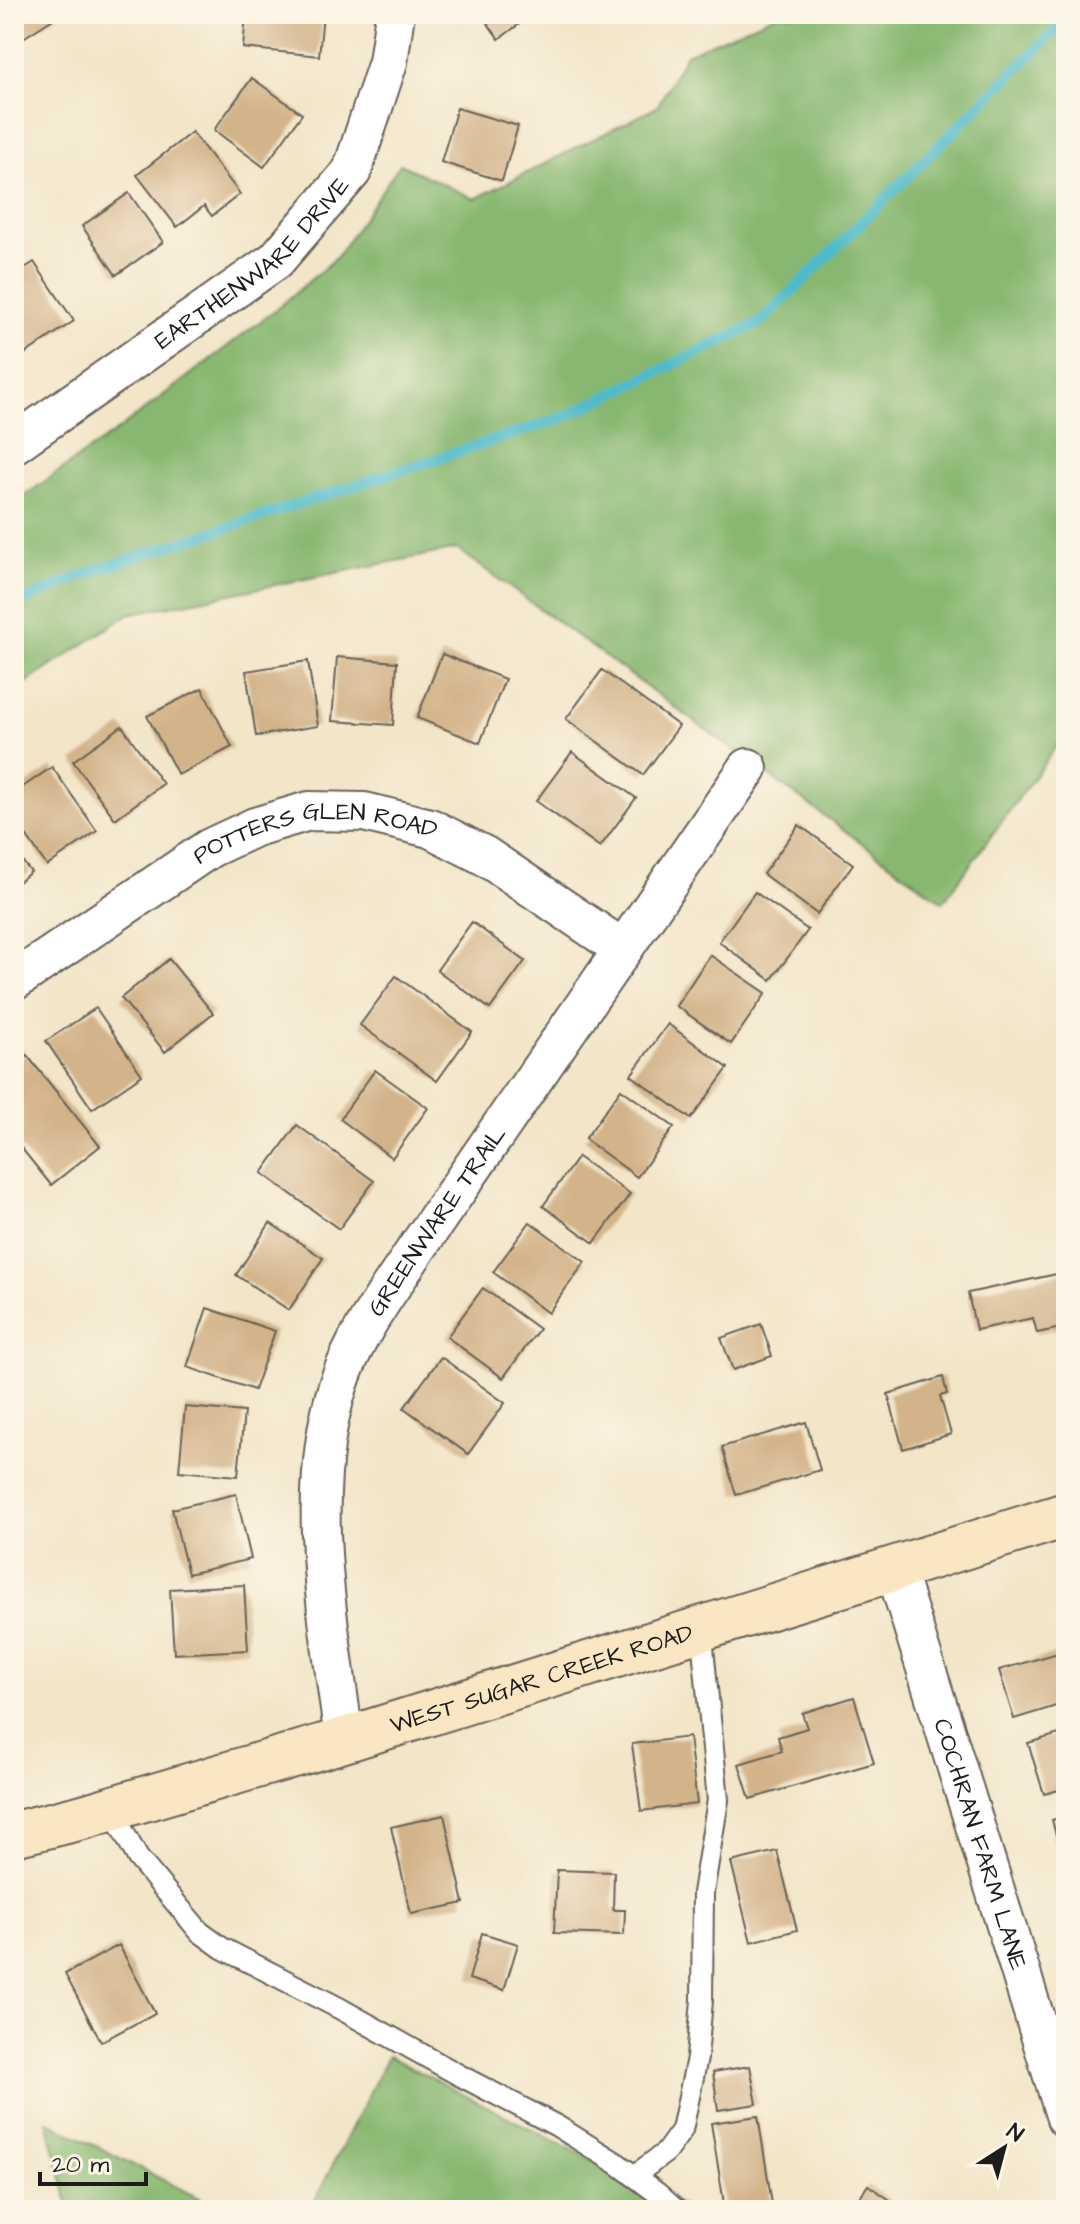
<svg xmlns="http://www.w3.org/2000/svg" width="1080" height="2224" viewBox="0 0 1080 2224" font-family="'Architects Daughter',sans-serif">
<rect width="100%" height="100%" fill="#fcf5e5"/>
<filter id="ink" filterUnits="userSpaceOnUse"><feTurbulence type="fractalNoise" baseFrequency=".0125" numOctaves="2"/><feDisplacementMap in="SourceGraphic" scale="16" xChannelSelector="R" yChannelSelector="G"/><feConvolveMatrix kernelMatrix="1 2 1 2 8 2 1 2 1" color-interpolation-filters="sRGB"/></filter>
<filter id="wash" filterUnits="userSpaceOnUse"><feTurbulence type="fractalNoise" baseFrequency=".006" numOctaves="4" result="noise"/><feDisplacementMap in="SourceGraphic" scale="32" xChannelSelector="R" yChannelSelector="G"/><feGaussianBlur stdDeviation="1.8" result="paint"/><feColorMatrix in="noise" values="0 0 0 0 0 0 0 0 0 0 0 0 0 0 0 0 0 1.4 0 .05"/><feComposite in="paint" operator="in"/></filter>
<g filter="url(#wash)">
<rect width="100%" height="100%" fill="#f2e5c8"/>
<g fill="#87b770" stroke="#526a46" stroke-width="2">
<path d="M778,14h288v719l-123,169 -486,-353 -328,65 -115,77v-188l104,-73 161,-123 57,-49 64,-94 75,35 182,-92 29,-53z"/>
<path d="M388,2056l302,154h-380z"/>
<path d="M47,2121l175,89h-152z"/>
</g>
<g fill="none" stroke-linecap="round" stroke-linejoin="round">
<path stroke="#4fbbca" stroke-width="11" d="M14,605l76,-33 472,-154 199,-96 305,-302"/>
</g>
<g id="blocks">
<g fill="#d3b389">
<path d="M14,14h40l2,3 -42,27z"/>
<path d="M246,14h77l-4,42 -76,-8z"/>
<path d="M481,14h52l-34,25z"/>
<path d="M252,78l50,36 -38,53 -50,-37z"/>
<path d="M457,108l61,18 -16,55 -61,-19z"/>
<path d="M192,132l48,62 -28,22 -8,-10 -27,21 -40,-52z"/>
<path d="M129,193l34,49 -47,33 -34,-49z"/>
<path d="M34,262l40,59 -51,34 -9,-14v-66z"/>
<path d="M442,654l63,25 -25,64 -63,-25z"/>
<path d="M337,657l60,5 -4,63 -61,-4z"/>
<path d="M308,661l10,65 -62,10 -10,-65z"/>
<path d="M602,670l77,56 -36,49 -77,-56z"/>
<path d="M202,688l30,59 -54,28 -31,-59z"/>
<path d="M122,726l41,58 -48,35 -42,-58z"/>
<path d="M572,752l64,46 -36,49 -64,-46z"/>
<path d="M52,767l45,64 -50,35 -33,-48v-25z"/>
<path d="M799,825l54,39 -36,50 -54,-40z"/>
<path d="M14,851l17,21 -17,13z"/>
<path d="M755,892l53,38 -37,50 -52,-38z"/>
<path d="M472,922l53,39 -35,48 -53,-39z"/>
<path d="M710,955l56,38 -35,51 -55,-38z"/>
<path d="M169,959l44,54 -48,39 -44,-54z"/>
<path d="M396,976l76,56 -35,49 -77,-56z"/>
<path d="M96,1008l46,67 -50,34 -46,-68z"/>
<path d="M668,1024l60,44 -37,51 -60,-44z"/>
<path d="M26,1054l74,92 -49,39 -37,-46v-76z"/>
<path d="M375,1070l53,38 -36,50 -52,-39z"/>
<path d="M621,1089l53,38 -37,50 -52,-38z"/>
<path d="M297,1125l77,56 -35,48 -77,-56z"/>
<path d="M578,1157l52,37 -36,49 -51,-37z"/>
<path d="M530,1222l55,40 -37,51 -55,-41z"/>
<path d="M270,1223l53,35 -34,52 -53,-35z"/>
<path d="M1066,1272v55l-29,6 -4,-15 -57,12 -8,-37z"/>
<path d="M483,1288l56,41 -36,49 -56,-41z"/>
<path d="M207,1308l68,23 -21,59 -67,-23z"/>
<path d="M761,1324l11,32 -39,14 -12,-32z"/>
<path d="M441,1357l64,46 -37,51 -64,-46z"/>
<path d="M943,1377l4,17 -7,2 11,38 -48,15 -15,-55z"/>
<path d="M185,1407l59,5 -6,64 -59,-5z"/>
<path d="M806,1422l14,48 -84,25 -14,-48z"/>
<path d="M236,1494l15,65 -63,15 -16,-65z"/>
<path d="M244,1585l4,65 -74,4 -4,-65z"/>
<path d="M1058,1653l8,26v24l-52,16 -15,-49z"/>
<path d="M854,1697l20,66 -124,36 -11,-35 43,-13 -4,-14 29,-9 -5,-15z"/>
<path d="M1066,1732v56l-22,6 -16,-51z"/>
<path d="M689,1737l8,67 -56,7 -9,-67z"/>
<path d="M444,1815l20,88 -53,11 -20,-87z"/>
<path d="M1066,1816v52l-1,1 -13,-49z"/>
<path d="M777,1851l20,79 -46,12 -20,-80z"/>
<path d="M557,1870l57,2 -1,38h12l-1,25 -70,-2z"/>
<path d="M482,1933l36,11 -14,46 -35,-11z"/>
<path d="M119,1945l36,68 -54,29 -36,-68z"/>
<path d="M750,2066l7,38 -39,6 -5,-38z"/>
<path d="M758,2116l15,94h-48l-14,-87z"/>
<path d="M868,2185l37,25h-54z"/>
</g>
</g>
</g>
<g filter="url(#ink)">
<use href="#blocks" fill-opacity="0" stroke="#676258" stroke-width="2"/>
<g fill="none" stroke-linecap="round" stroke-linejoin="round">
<g stroke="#676258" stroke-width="24">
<g id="service">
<path d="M111,1809l27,49 62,74 22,16 117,60 120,67 98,51 61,38 39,29 19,17"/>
<path d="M634,2176l32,-24 16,-22 15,-72 5,-58 1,-107 15,-93 -17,-173"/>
</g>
</g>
<g stroke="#676258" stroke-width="42">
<g id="minor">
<path id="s1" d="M14,444l262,-184 76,-89 36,-109 7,-48"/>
<path id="s2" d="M14,981l196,-133 45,-21 54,-16 55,1 66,16 55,28 138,93"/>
<path id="s3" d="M895,1569l171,549"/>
<path id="s4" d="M344,1740c-14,-114 -42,-246 -5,-357 16,-48 49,-91 76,-132l333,-483"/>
</g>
</g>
<g stroke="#676258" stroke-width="48">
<g id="secondary">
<path id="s5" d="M14,1834l69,-17 261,-77 722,-225"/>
</g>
</g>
<use href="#service" stroke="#fff" stroke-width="20"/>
<use href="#minor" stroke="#fff" stroke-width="38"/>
<use href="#secondary" stroke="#fbe6c3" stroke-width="44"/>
</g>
</g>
<g text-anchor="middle" stroke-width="6" stroke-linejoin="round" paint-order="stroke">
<g font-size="24" fill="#1c1c1c" stroke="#fcf5e5">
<text dy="8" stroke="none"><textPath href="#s1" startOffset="300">EARTHENWARE DRIVE</textPath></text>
<text dy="8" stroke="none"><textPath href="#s2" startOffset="346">POTTERS GLEN ROAD</textPath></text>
<text dy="8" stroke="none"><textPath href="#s4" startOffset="550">GREENWARE TRAIL</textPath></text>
<text dy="8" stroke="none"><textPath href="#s5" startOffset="550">WEST SUGAR CREEK ROAD</textPath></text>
<text dy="8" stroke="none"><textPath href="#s3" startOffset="288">COCHRAN FARM LANE</textPath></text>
</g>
</g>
<rect width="1080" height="2224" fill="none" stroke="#fcf5e5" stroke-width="48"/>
<g transform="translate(1004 2148) rotate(36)" stroke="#fcf5e5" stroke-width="6" paint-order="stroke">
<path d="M0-6L14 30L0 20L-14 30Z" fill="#1c1c1c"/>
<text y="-12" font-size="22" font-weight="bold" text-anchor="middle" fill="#1c1c1c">N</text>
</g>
<path d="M40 2172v12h106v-12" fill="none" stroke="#1c1c1c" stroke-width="4"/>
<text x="52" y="2172" font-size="24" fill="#1c1c1c" stroke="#fcf5e5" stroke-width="6" paint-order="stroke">20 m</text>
</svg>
